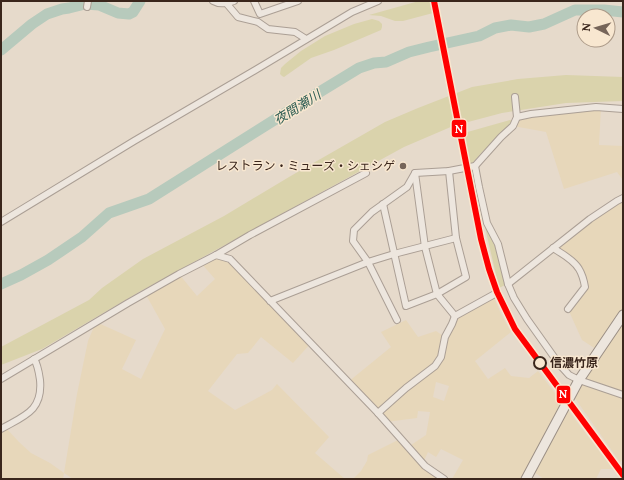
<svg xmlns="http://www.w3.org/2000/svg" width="624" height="480" viewBox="0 0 624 480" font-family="Lora,'Noto Sans JP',serif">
<rect width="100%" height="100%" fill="#e6dacb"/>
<g fill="#e7d7ba" fill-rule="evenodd">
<path d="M601,108l-2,37 24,1v34l-6,-8 -53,17 -18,-57 -33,-6 4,-9z"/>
<path d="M623,198v262l-3,2 -48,-68 27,-43 -17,-11 -14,-31 17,-22 -7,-20 -25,-19z"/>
<path d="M216,255l14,4 81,84 -18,20 -32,-26 -13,16 -11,1 -29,37 27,19 37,-20 5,-6 52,53 -14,16 30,26h-272l-9,-6 -1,6h-62v-50l4,-2 14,15 12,11 19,10 14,10 13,-79 11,-53 8,-19 40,18 -14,29 19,10 24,-50 -20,-36 34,-19 18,22 18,-17 -14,-16z"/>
<path d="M493,295l8,19 10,18 -36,29 13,18 17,-11 6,8 18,2 9,-7 75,98h-12l-5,10h-52l-13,-9 -5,9h-27l-3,-1 -1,1h-43l11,-19 -22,-11 -5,8 -8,-5 -5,11 21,16h-91l8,-8 6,-10 1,-6 32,-16 8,8 18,-12 4,-23 -12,-1 -1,7 -31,4 -38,-40 43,-35 -10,-15 25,-12 12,17 18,-6 9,6 10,-21zM436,382l13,4 -5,15 -11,-4z"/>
</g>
<g fill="#dad3ac">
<path d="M419,1h12l2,12 -30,8h-8l-14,-5 -12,-1z"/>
<path d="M372,19l7,2 3,3v3l-1,3 -47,20 -23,8 -27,19 -2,-1 -2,-2 1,-6 4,-4 16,-13 24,-15 29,-12z"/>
<path d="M566,75l57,2v24l-57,2 -64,10 -49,13 -49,21 -265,145 -97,57 -41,16v-18l88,-47 13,-12 41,-29 81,-43 65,-39 96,-55 33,-14 54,-21 46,-8z"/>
<path d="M510,120l2,1 -15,18 -15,13 -12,14 -6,-33z"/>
<path d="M473,171l24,74 10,39 -8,4 -26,-113z"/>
</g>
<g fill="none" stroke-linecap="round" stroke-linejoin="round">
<g stroke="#b7cabc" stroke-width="11">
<path d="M1,50l31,-26 15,-10 15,-5 7,-1 16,-4 14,1 19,8 11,1 4,-2 7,-11"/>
<path d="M1,284l20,-9 27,-15 34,-23 27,-24 40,-14 146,-92 64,-39 15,-5 12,-1 23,-10 20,-5 50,-11 16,-8 16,-3 18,2 15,-3 31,-14h29l19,2"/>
</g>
<g stroke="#ab9f95" stroke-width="8">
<g id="street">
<path d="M213,1c7,4 14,2 21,0"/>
<path d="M254,1l6,13 38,-13"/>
<path d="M227,4l11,13 20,5 10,7 27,3 11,7"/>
<path d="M87,7l1,-6"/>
<path d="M517,117l14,-3 65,-7 27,2"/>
<path d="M475,166l4,21 8,36 11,21 10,40 6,14 13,21 32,45 10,11 10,5 44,15"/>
<path d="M415,173l10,74 12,47 18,22"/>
<path d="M383,204l23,102 31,-12 29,-17 -10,-39 -7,-67"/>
<path d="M1,222l133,-81 123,-72 95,-57 26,-11"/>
<path d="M553,248c8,5 21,12 26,21 3,5 5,12 6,18l-17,22"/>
<path d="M216,255l34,-20 116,-62"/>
<path d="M508,284l82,-65 27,-18 6,-3"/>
<path d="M270,301l98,-39 26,-8 62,-16"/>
<path d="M397,320l-29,-58 -15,-21 1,-11 18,-18 35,-25 8,-14 34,-2 26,-5 26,-29 12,-11 4,-9 -2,-20"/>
<path d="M1,379l127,-76 51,-29 37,-19 14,4 148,154 47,53 19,13"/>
<path d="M378,413l28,-25 29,-22 6,-9 4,-20 7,-13 3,-8 38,-21"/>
<path d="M1,429c23,-13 42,-18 39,-49 -1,-7 -2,-15 -6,-21"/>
</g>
</g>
<g stroke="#9b8f85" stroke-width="11">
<path id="secondary" d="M526,479l53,-99 44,-65"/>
</g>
<use href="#street" stroke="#ede6de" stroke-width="6"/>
<use href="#secondary" stroke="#ede6de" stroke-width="9"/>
<g stroke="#f8e7d0" stroke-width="9">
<path id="rail-1" d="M434,1l47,238 8,30 8,23 18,37 108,146"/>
</g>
<use href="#rail-1" stroke="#f00" stroke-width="6"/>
</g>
<circle fill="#766559" stroke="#f8e7d0" stroke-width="1.5" cx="403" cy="166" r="4"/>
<circle fill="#f8e7d0" stroke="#3a261c" stroke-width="2" cx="540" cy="363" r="6"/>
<g text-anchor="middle" stroke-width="3" stroke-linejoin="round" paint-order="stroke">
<g font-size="12" fill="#3a261c" stroke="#f8e7d0" text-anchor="end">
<text x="395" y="170">レストラン・ミューズ・シェシゲ</text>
</g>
<g font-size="12" font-weight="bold" fill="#3a261c" stroke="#f8e7d0" text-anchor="start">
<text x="550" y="367">信濃竹原</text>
</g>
<g font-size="13" font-style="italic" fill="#2a5b51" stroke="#f8e7d0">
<text transform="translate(297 107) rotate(-32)" y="5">夜間瀬川</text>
</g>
</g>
<g stroke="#f8e7d0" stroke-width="1.5">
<rect x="451" y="119" width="16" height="19" rx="4" fill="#f00"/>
<rect x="556" y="385" width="15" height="19" rx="4" fill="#f00"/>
</g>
<g font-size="11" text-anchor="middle" font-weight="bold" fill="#fff">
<text x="459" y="133">N</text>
<text x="563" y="398">N</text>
</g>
<rect width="624" height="480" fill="none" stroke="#3a261c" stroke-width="4"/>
<g transform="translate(596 28) rotate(275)"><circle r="19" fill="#f8e7d0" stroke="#ac9a88"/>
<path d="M0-3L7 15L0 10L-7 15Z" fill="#766559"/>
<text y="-6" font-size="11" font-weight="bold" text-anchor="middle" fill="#3a261c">N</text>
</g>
</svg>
